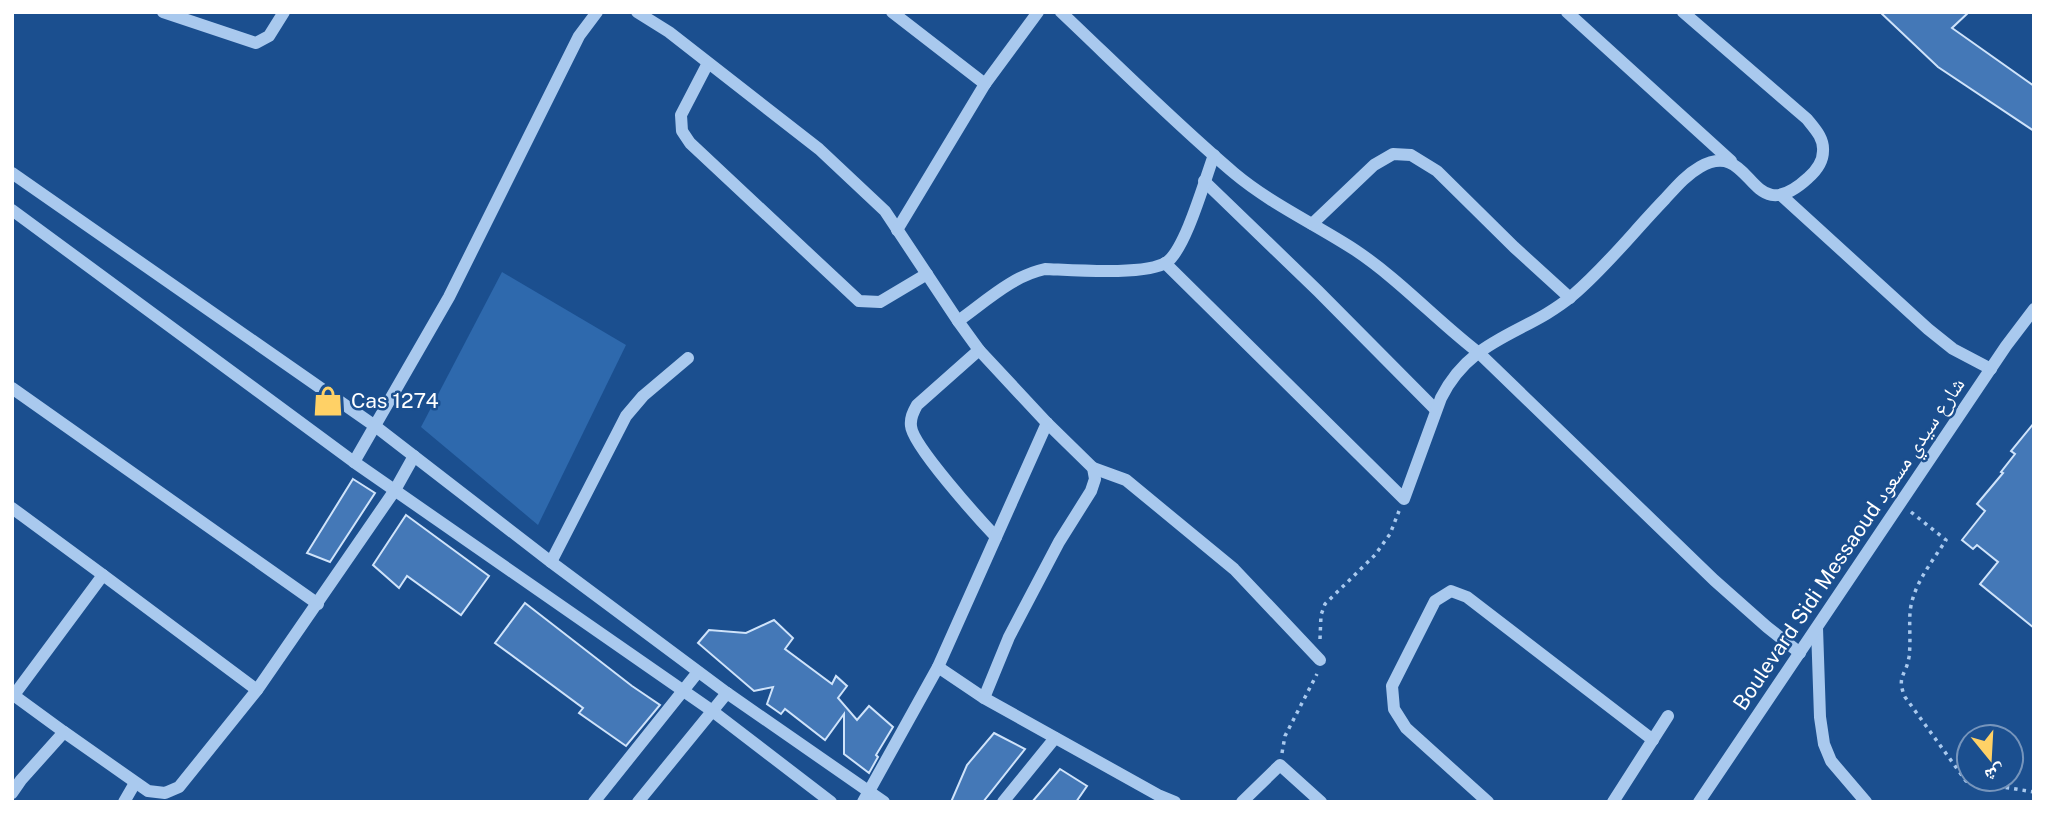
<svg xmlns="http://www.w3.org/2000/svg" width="2046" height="814" viewBox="0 0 2046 814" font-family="'Public Sans','Noto Naskh Arabic',sans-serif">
<rect width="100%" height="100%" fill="#1b4f8f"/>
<path fill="#2e69ad" d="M502,272l124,73 -88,180 -117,-98z"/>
<g fill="#4478b7" stroke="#cfe3fa" stroke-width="2">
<path d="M1880,12h89l-17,16 82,58v45l-96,-64z"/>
<path d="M2034,423v205l-54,-44 18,-22 -21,-17 -4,4 -11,-9 23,-29 -8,-7 26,-31 -2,-1 14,-18 -4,-3z"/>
<path d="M353,479l22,14 -45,69 -23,-9z"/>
<path d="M406,515l83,61 -28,39 -54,-39 -8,12 -26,-23z"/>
<path d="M525,603l107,83 28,19 -34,41 -47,-33 4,-5 -88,-65z"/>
<path d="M774,620l19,18 -8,11 47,35 4,-8 11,10 -9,12 19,22 12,-14 24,21 -17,28 2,2 -9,16 -25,-19v-40l-19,26 -40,-31 -4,5 -14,-10 6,-17 -19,4 -56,-48 11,-13 37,3z"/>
<path d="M994,733l31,16 -42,53h-32l16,-37z"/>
<path d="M1060,769l27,17 -11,16h-44z"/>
</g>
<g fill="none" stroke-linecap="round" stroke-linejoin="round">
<g stroke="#a9c9ee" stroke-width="3.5" stroke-dasharray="3.5 5" stroke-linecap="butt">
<path d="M1911,512l35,28c-14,22 -34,46 -36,73 -1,14 1,29 -1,44 -3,19 -13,19 -4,40l61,84 68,11"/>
<path d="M1320,639l1,-24 4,-11 50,-49 15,-21 9,-23"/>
<path d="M1282,753l3,-17 32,-62"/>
</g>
<g stroke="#a9c9ee" stroke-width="12">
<path d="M163,12l93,31 13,-7 15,-24"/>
<path d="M637,12l32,20 150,117 66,62 73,110 21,29 68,73 46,45 2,11 -4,12 -32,51 -50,95 -25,61"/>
<path d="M892,12l93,72"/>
<path d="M1061,12c57,54 113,110 173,161 37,31 81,51 121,77 45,30 81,70 124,103l235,227 53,47 33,26"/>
<path d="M1567,12l164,149"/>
<path d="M708,63l-27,52 1,16 8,12 169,158 21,1 47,-28"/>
<path d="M12,173l363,253 176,136 176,131 157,109"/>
<path d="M1204,181l114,110 118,119"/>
<path d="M1781,195l147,134 25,20 38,20"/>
<path d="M12,210l342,252 357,248 120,92"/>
<path d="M1312,224l62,-59 19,-11 18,1 26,16 77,76 56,51"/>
<path d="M897,230l88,-146 53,-72"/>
<path d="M1165,263l239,236 37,-101c31,-62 85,-63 132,-103 34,-29 61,-64 92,-96 11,-12 21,-24 35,-32 54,-31 48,66 108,11 8,-7 15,-15 15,-27 1,-13 -8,-22 -16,-32l-124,-107"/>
<path d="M958,321c27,-19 54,-45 87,-52 27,1 101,7 122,-7 19,-14 38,-83 47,-107"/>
<path d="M979,350l-62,55c-4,7 -7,13 -6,21 1,19 69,94 85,111"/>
<path d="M12,388l306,216"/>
<path d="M354,462l95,-165 130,-261 18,-24"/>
<path d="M1093,468l33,12 108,89 86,91"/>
<path d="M12,508l91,67"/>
<path d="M551,562l75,-146 17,-20 45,-38"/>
<path d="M1817,628l3,89 4,27 7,17 35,41"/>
<path d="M938,667l46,31 174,97 17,7"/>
<path d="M12,694l52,38"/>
<path d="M14,695l89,-120 154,115"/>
<path d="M12,793l9,-13 43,-48 84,59 17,2 14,-6 78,-97 138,-200 19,-34"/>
<path d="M124,802l11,-19"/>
<path d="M594,802l104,-130"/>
<path d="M638,802l89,-109"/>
<path d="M863,802l75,-135 109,-244"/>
<path d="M1003,802l52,-64"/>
<path d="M1242,802l38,-37 41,37"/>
<path d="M1488,802l-82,-74 -12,-19 -2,-23 43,-85 16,-10 16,6 186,143"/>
<path d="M1613,802l55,-86"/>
<path d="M1699,802l307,-456 28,-37"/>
</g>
</g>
<defs>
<g id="shop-bare" transform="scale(2.415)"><path d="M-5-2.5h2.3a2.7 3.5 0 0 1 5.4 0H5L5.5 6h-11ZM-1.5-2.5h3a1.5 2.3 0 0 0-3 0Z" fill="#ffd166" stroke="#1b4f8f" stroke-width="2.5" paint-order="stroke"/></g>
</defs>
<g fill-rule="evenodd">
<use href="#shop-bare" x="328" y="401"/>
</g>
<g text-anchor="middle" stroke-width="5" stroke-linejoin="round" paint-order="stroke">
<g font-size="21" fill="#fff" stroke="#1b4f8f" text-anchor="start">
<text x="351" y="408">Cas 1274</text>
</g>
<g font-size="21" fill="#fff" stroke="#1b4f8f">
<text transform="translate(1849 544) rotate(-56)" y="7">Boulevard Sidi Messaoud شارع سيدي مسعود</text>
</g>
</g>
<rect width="2046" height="814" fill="none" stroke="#ffffff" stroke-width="28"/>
<g transform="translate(1990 758) rotate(162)"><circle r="33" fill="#1b4f8f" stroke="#7695bc" stroke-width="2"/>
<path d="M0-5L12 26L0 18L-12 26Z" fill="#ffd166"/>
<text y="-10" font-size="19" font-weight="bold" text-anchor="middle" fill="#ffffff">ش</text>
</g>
</svg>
